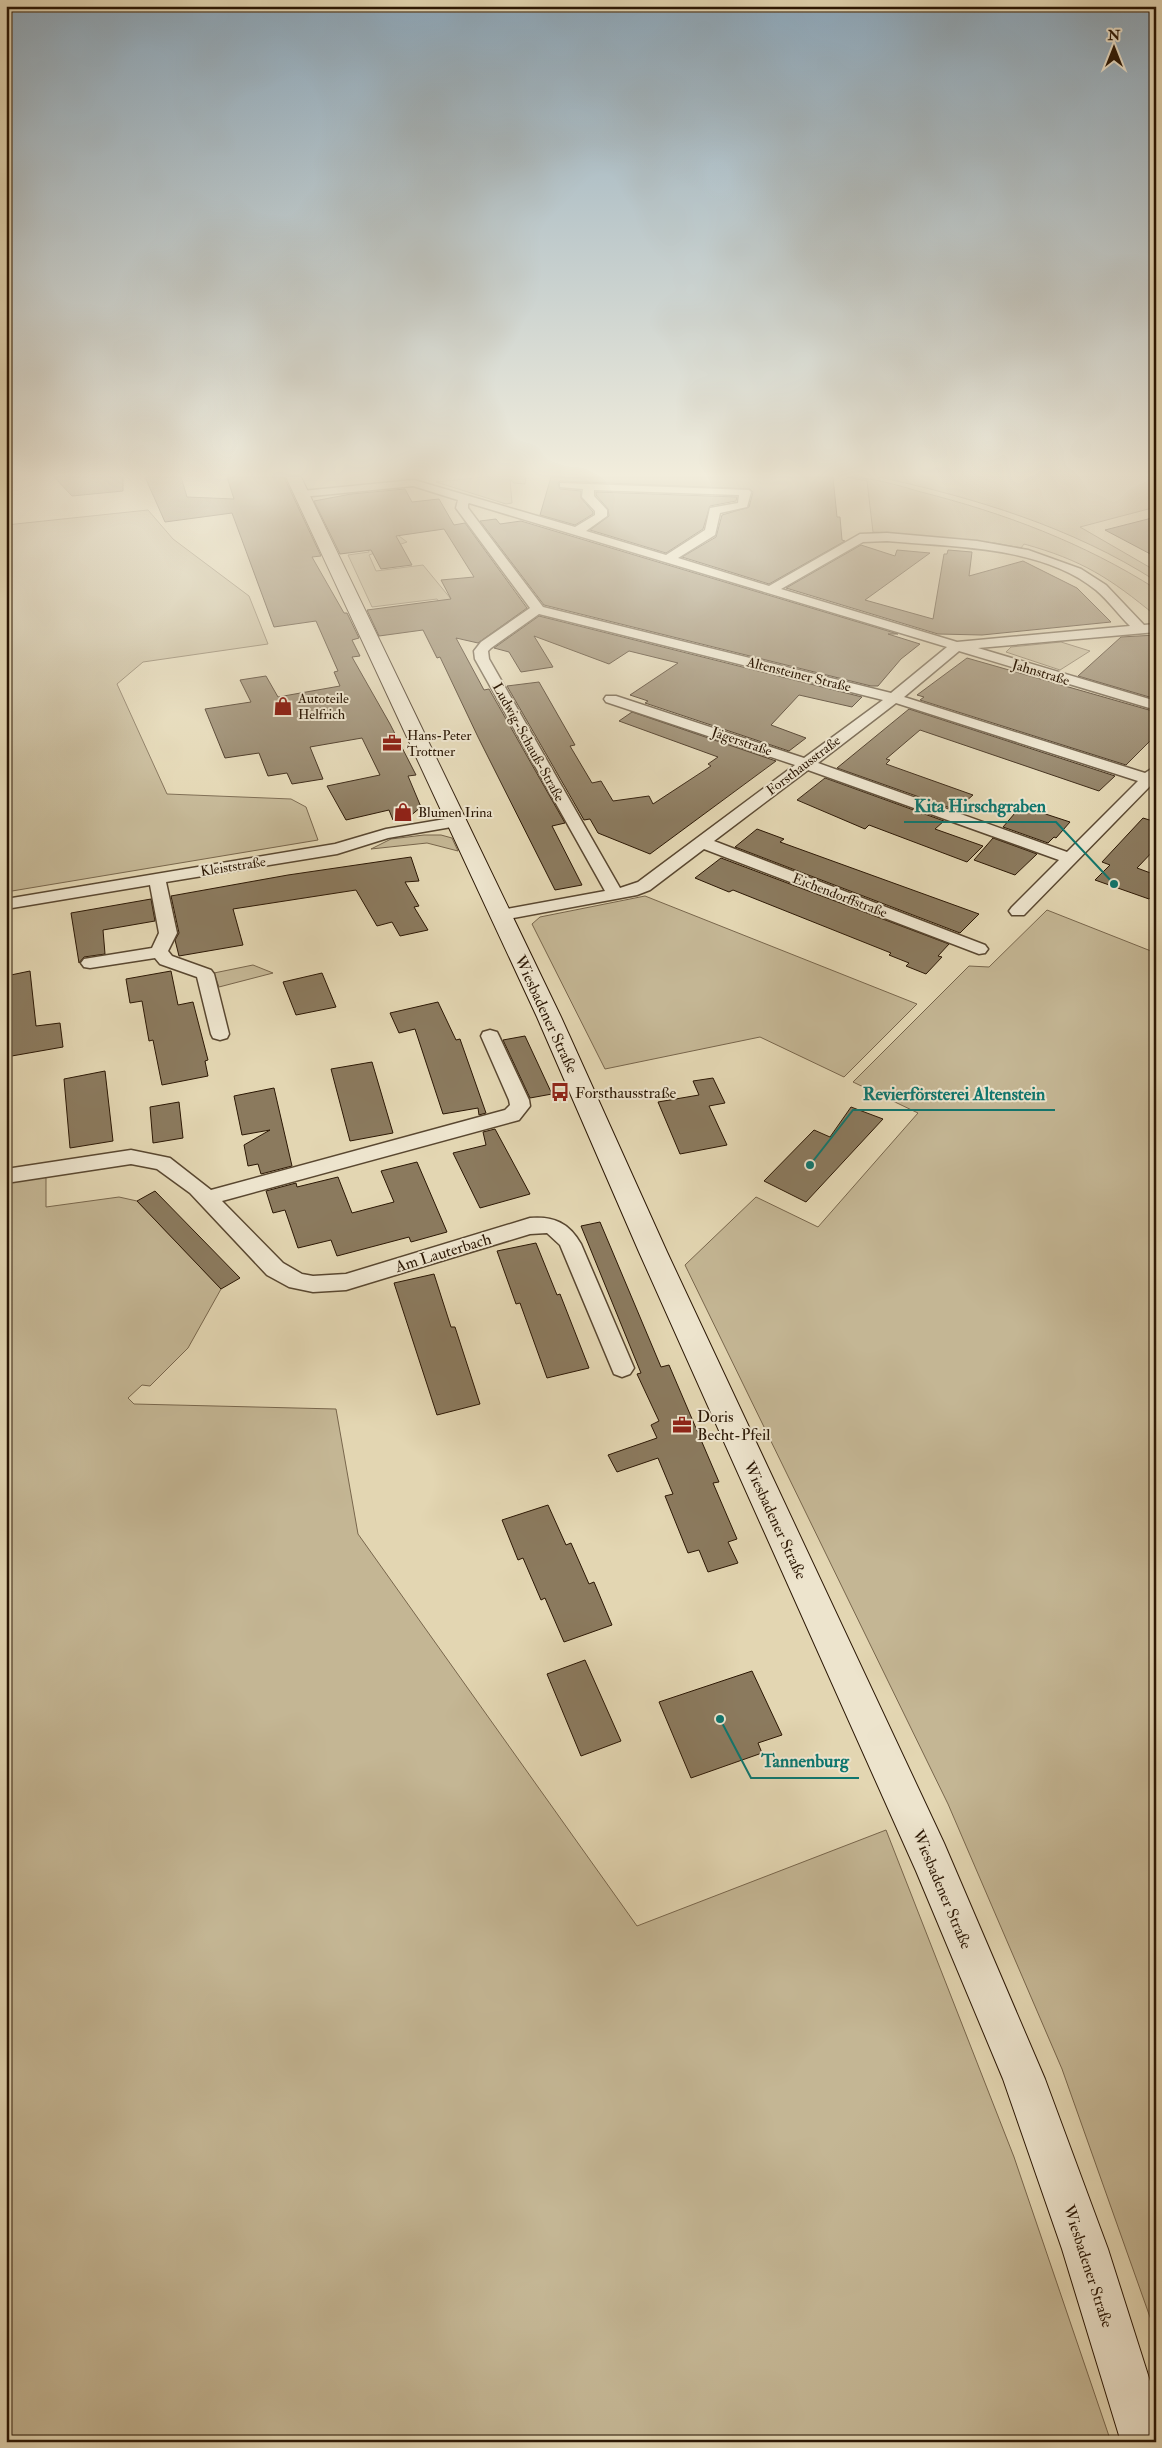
<svg xmlns="http://www.w3.org/2000/svg" width="1162" height="2448" viewBox="0 0 1162 2448" font-family="'IM FELL Double Pica',serif">
<rect width="100%" height="100%" fill="#e3d6b2"/>
<filter id="stains"><feTurbulence type="fractalNoise" baseFrequency=".004" numOctaves="4"/><feColorMatrix values="0 0 0 0 .2 0 0 0 0 .09 0 0 0 0 .02 0 0 0 .5 -.17"/></filter>
<radialGradient id="worn" r=".72"><stop offset=".6" stop-color="#630" stop-opacity="0"/><stop offset="1" stop-color="#630" stop-opacity=".3"/></radialGradient>
<g fill="#c4b694" stroke="#78664c">
<path d="M484,477h42l-1,7 -11,-1 -4,-4 2,24 -6,1 -70,-22z"/>
<path d="M846,477c25,0 51,8 75,15 83,21 163,51 235,97v27c-46,-38 -74,-56 -132,-72l-3,4 -26,-5 -122,-11 -6,-51z"/>
<path d="M879,477h277v30l-76,20 76,44v10c-84,-54 -181,-83 -277,-104z"/>
<path d="M148,510l25,29 76,57 19,48 -125,18 -26,22 50,110 124,5 15,8 12,33 -312,52v-367z"/>
<path d="M395,533l12,9 -38,13 7,16 47,-6 28,34 5,32 -19,-32 -65,8 -24,-52 21,-3 -5,-13z"/>
<path d="M1061,642l29,9 -30,19 -54,-18 5,-5z"/>
<path d="M424,835h17l11,3 6,13 -31,-8 -56,6 20,-10z"/>
<path d="M645,896l272,108 -73,73 -84,-40 -155,32 -73,-145 8,-7z"/>
<path d="M1047,910l109,43v1381l-94,-265 -114,-265 -263,-539 71,-68 62,30 100,-114 -65,-31 116,-116 20,1z"/>
<path d="M253,965l20,8 -54,14 -5,-14z"/>
<path d="M46,1177v30l73,-10 18,4 84,88 -33,59 -38,38 -8,-1 -14,13 6,6 202,5 22,125 279,392 249,-96 128,327 97,285h-1105v-1260z"/>
</g>
<g fill="#8b7a5e" stroke="#2b1704">
<path d="M54,477h69v14l-51,5z"/>
<path d="M145,477h36l6,20 47,2 -7,-22h57l37,79 -9,1 32,56h3l12,25 -7,2 8,16 -8,1 38,67 26,51 -8,1 13,31 -12,10 -16,3 -4,-10 -43,10 -19,-34 53,-11 -18,-37 -52,9 13,32 -31,5 -5,-11 -19,3 -9,-23 -34,5 -20,-49 46,-7 -11,-22 26,-4 12,21 62,-11 -6,-14 4,-1 -22,-50 -42,6 -42,-114 -67,9z"/>
<path d="M551,477h282l4,40h3l2,23 3,1 -76,43 -87,-27 34,-20 6,-22 27,-8 4,-15 -3,-3 -190,-8 -2,2 2,6 21,2v7l12,14v2l-18,11 -35,-10z"/>
<path d="M405,489l7,13 27,-3 15,26 11,-2 62,85 -49,35 -22,-5 28,52 5,-1 76,134 -13,3 30,59 -27,5 -77,-153 -38,-80 -3,1 -14,-28 -44,6 -12,-26 84,-11 -10,-19 33,-3 -30,-48 -48,7 16,29 -31,4 -10,-19 -31,4 -26,-53 37,-7z"/>
<path d="M596,492l141,5 -1,4 -26,5 -7,23 -37,24 -76,-23 19,-14 -1,-7 -12,-14z"/>
<path d="M1156,517v40l-51,-27z"/>
<path d="M496,519l4,5 21,-3 377,113h-10l32,10 -19,15 -23,27h-7l-327,-81 -64,-84z"/>
<path d="M861,545l34,11 2,-6 33,3 -65,47 68,19 11,-65h3l1,-4 24,2 -3,24 54,-15 54,27 34,34 -129,13 -44,-1 -152,-46z"/>
<path d="M539,616l323,81 -10,10 -53,-12 -28,30 35,13 -17,13 -144,-48 3,-2 -18,-6 48,-32 -49,-12 -20,13 -75,-28 19,31 -32,5 -12,-20 -15,-4z"/>
<path d="M1156,635v64l-78,-23 43,-39z"/>
<path d="M967,658l189,54v23l-30,30 -206,-65 4,-3 -7,-2z"/>
<path d="M539,682l36,63 -5,1 22,37 9,-2 12,20 36,-5 4,8 58,-38 -3,-2 10,-7 -99,-36 13,-9 144,49 -126,93 -52,-21 -8,-14 -6,1 -77,-134z"/>
<path d="M909,709l206,67 -16,15 -179,-61 -34,29 4,1 -4,4 87,31 -17,15 -119,-42z"/>
<path d="M825,778l119,43 -9,8 48,17 -16,16 -98,-37 -4,4 -68,-29z"/>
<path d="M1021,806l49,16 -14,16 -2,-1 -6,6 -45,-16z"/>
<path d="M1143,818l13,4v26l-19,20 19,7v16l-7,8 -54,-19 15,-15 -8,-3z"/>
<path d="M757,829l27,10 -4,3 199,72 -19,19 -225,-86z"/>
<path d="M993,838l44,16 -22,21 -41,-15z"/>
<path d="M411,857l8,24 -14,1 14,24 -5,1 14,23 -28,6 -8,-14 -15,4 -21,-36 -123,19 10,36 -64,11 -4,-16 4,-7 -8,-37 117,-21z"/>
<path d="M721,858l228,86 -11,12 4,1 -16,17 -20,-8 3,-3 -20,-8 2,-2 -158,-63 -4,2 -34,-14z"/>
<path d="M151,899l4,22 -52,9 2,24 -21,3 -5,6 -8,-50z"/>
<path d="M30,971l6,55 24,-3 3,24 -57,10v-81z"/>
<path d="M171,971l7,34 15,-3 15,58 -3,1 3,15 -46,9 -9,-45 -4,1 -7,-40 -12,2 -4,-24z"/>
<path d="M322,973l14,34 -40,8 -13,-33z"/>
<path d="M438,1002l18,38 4,-1 26,74 -7,2 -1,-7 -35,6 -28,-85 -16,4 -9,-20z"/>
<path d="M525,1036l27,58 -22,4 -27,-58z"/>
<path d="M372,1062l21,71 -43,8 -19,-72z"/>
<path d="M105,1071l8,70 -43,7 -6,-69z"/>
<path d="M713,1078l12,25 -16,3 18,39 -47,9 -22,-52 41,-7 -6,-14z"/>
<path d="M274,1088l18,78 -31,8 -3,-10 -10,2 -4,-21 26,-15 -28,5 -8,-39z"/>
<path d="M179,1102l4,36 -30,5 -3,-36z"/>
<path d="M851,1107l32,12 -77,83 -42,-21 50,-51 16,7z"/>
<path d="M495,1129l35,65 -50,14 -27,-55 33,-8 -3,-13z"/>
<path d="M417,1162l30,70 -36,10 -2,-5 -72,19 -6,-16 -33,8 -13,-38 -12,3 -7,-22 30,-8 1,4 41,-10 14,36 42,-11 -13,-31z"/>
<path d="M155,1191l85,87 -19,11 -84,-88z"/>
<path d="M600,1222l61,145 8,-2 50,117 -6,1 24,56 -9,3 10,21 -30,9 -9,-22 -11,3 -23,-57 8,-2 -15,-36 -41,14 -9,-17 49,-17 -6,-13 8,-4 -22,-47 4,-1 -60,-147z"/>
<path d="M536,1243l21,52 3,-1 29,74 -42,10 -27,-75 -4,1 -19,-53z"/>
<path d="M434,1274l17,53h4l25,77 -43,11 -43,-132z"/>
<path d="M548,1505l18,40 5,-2 18,41 5,-2 18,43 -48,17 -19,-44 -4,2 -18,-42 -5,2 -16,-40z"/>
<path d="M585,1660l36,81 -40,15 -34,-82z"/>
<path d="M752,1671l30,64 -24,8 4,10 -71,25 -32,-76z"/>
</g>
<g fill="none" stroke-linecap="round" stroke-linejoin="round">
<g stroke="#594730" stroke-width="3">
<g id="minor">
<path d="M414,480l161,47 20,-12v-4l-13,-14 1,-8 -23,-2v-4l189,7 2,2 -4,15 -27,6 -5,22 -37,23 91,28 91,-52 27,-1 90,8 51,9 53,19 25,16 38,40 12,-1v8l-178,16 178,53v9l-197,-59 -55,46 241,76 11,-7v14l-132,135h-12l-3,-4 3,-4 47,-47 -251,-90 -94,71 271,104 3,4 -3,4 -6,1 -275,-105 -54,41 -13,5 -135,25 -6,-1 -3,-4 3,-4 109,-20 -130,-232 -1,-8 7,-9 49,-34 -74,-100 2,-8 -45,-14 -111,11 -6,-3 6,-3zM594,490l145,5 -1,8 -28,5 -5,22 -39,25 -80,-24 21,-15v-6l-13,-14zM468,504l1,-1 478,144 -56,46 -348,-86 -75,-99zM887,541c67,6 155,5 209,49 12,10 23,25 34,36l-173,16 -176,-53 82,-47zM539,614l344,86 -79,58 -188,-62h-10l-2,3 2,3 189,63 -157,117 -18,6 -131,-229 -1,-8 3,-3zM896,703l242,78 -71,71 -249,-89z"/>
<path d="M457,817l6,2 2,3 -2,3 -75,13 -51,16 -171,28 11,51 -9,18 4,5 39,14 3,4 15,60 -2,4 -7,2 -7,-2 -2,-4 -14,-57 -37,-13 -5,-6 -65,10 -6,-1 -3,-4 3,-4 6,-1 62,-10 7,-15 -9,-48 -144,24v-10l329,-55 51,-15z"/>
<path d="M490,1030l7,2 2,4 30,64 1,6 -11,14 -297,81 61,62 19,11 11,2 33,-2 184,-56c24,-2 39,5 51,26l53,124 -4,6 -8,3 -8,-3 -54,-129 -13,-12 -17,1 -184,56 -33,2 -24,-5 -22,-12 -77,-82 -33,-24 -26,-5 -125,19v-14l125,-19 39,8 41,32 294,-80 5,-5 -1,-5 -28,-64 2,-4z"/>
</g>
</g>
<g stroke="#2b1704" stroke-width="2">
<path id="secondary" d="M286,477h15l260,540 106,235 277,591 101,236 63,170 48,151v42h-35l-59,-193 -59,-170 -87,-208 -277,-619 -102,-235z"/>
</g>
<use href="#minor" fill="#ede4cd" fill-rule="evenodd"/>
<use href="#secondary" fill="#ede4cd" fill-rule="evenodd"/>
</g>
<linearGradient id="sky" x2="0" y2="1"><stop stop-color="#8da8bb"/><stop offset="0.58" stop-color="#f2eddc"/><stop offset="1" stop-color="#f2eddc" stop-opacity="0"/></linearGradient>
<rect width="1162" height="820" fill="url(#sky)"/>
<defs>
<g id="shop-bare" transform="scale(1.5)"><path d="M-5-2.5h2.3a2.7 3.5 0 0 1 5.4 0H5L5.5 6h-11ZM-1.5-2.5h3a1.5 2.3 0 0 0-3 0Z" fill="#8f2418" stroke="#ede4cd" stroke-width="2.5" paint-order="stroke"/></g>
<g id="office-bare" transform="scale(1.5)"><path d="M-6-3h4V-5.5h4V-3h4V5H-6ZM-1-4.5V-3h2v-1.5ZM-6 0V1H6V0Z" fill="#8f2418" stroke="#ede4cd" stroke-width="2.5" paint-order="stroke"/></g>
<g id="bus-bare" transform="scale(1.5)"><path d="M-5-6H5V4H4V6H2V4H-2V6H-4V4H-5ZM-3.5-4V0h7V-4ZM-3.5 1.2v1.5H-2V1.2ZM2 1.2v1.5H3.5V1.2Z" fill="#8f2418" stroke="#ede4cd" stroke-width="2.5" paint-order="stroke"/></g>
</defs>
<g fill-rule="evenodd">
<use href="#shop-bare" x="283" y="706"/>
<use href="#office-bare" x="392" y="743"/>
<use href="#shop-bare" x="403" y="812"/>
<use href="#bus-bare" x="560" y="1092"/>
<use href="#office-bare" x="682" y="1425"/>
</g>
<g text-anchor="middle" stroke-width="4" stroke-linejoin="round" paint-order="stroke">
<g font-size="14" fill="#2b1704" stroke="#ede4cd">
<text transform="translate(1041 672) rotate(17)" y="5">Jahnstraße</text>
<text transform="translate(799 674) rotate(14)" y="5">Altensteiner Straße</text>
<text transform="translate(742 741) rotate(19)" y="5">Jägerstraße</text>
<text transform="translate(529 742) rotate(61)" y="5">Ludwig-Schauß-Straße</text>
<text transform="translate(803 765) rotate(-37)" y="5">Forsthausstraße</text>
<text transform="translate(233 866) rotate(-9)" y="5">Kleiststraße</text>
<text transform="translate(840 895) rotate(21)" y="5">Eichendorffstraße</text>
</g>
<g font-size="14" fill="#2b1704" stroke="#ede4cd" text-anchor="start">
<text x="298" y="703">Autoteile<tspan x="298" dy="16">Helfrich</tspan></text>
<text x="407" y="740">Hans-Peter<tspan x="407" dy="16">Trottner</tspan></text>
<text x="418" y="817">Blumen Irina</text>
</g>
<g font-size="16" fill="#2b1704" stroke="#ede4cd">
<text transform="translate(547 1014) rotate(65)" y="6">Wiesbadener Straße</text>
<text transform="translate(443 1252) rotate(-17)" y="6">Am Lauterbach</text>
<text transform="translate(776 1520) rotate(65)" y="6">Wiesbadener Straße</text>
<text transform="translate(943 1889) rotate(67)" y="6">Wiesbadener Straße</text>
<text transform="translate(1089 2266) rotate(72)" y="6">Wiesbadener Straße</text>
</g>
<g font-size="16" fill="#2b1704" stroke="#ede4cd" text-anchor="start">
<text x="575" y="1098">Forsthausstraße</text>
<text x="697" y="1422">Doris<tspan x="697" dy="18">Becht-Pfeil</tspan></text>
</g>
</g>
<path fill="none" stroke="#0f766e" stroke-width="2" d="M1114 884L1056 822H904M810 1165L853 1110H1055M720 1719L751 1778H859"/>
<g fill="#0f766e" stroke="#ede4cd" stroke-width="2">
<circle cx="1114" cy="884" r="5"/>
<circle cx="810" cy="1165" r="5"/>
<circle cx="720" cy="1719" r="5"/>
</g>
<g font-size="18" text-anchor="middle" font-weight="bold" fill="#0f766e" stroke="#ede4cd" stroke-width="4" stroke-linejoin="round" paint-order="stroke">
<text x="980" y="812">Kita Hirschgraben</text>
<text x="954" y="1100">Revierförsterei Altenstein</text>
<text x="805" y="1767">Tannenburg</text>
</g>
<rect width="1162" height="2448" fill="none" stroke="#e3d6b2" stroke-width="25"/>
<rect x="8" y="8" width="1147" height="2433" fill="none" stroke="#2b1704" stroke-width="2.5"/>
<rect x="12" y="12" width="1137" height="2423" fill="none" stroke="#2b1704"/>
<g transform="translate(1114 48)" stroke="#ede4cd" stroke-width="4" paint-order="stroke">
<path d="M0-4L9 19L0 12L-9 19Z" fill="#2b1704"/>
<text y="-8" font-size="14" font-weight="bold" text-anchor="middle" fill="#2b1704">N</text>
</g>
<rect width="100%" height="100%" filter="url(#stains)"/>
<rect width="100%" height="100%" fill="url(#worn)"/>
</svg>
